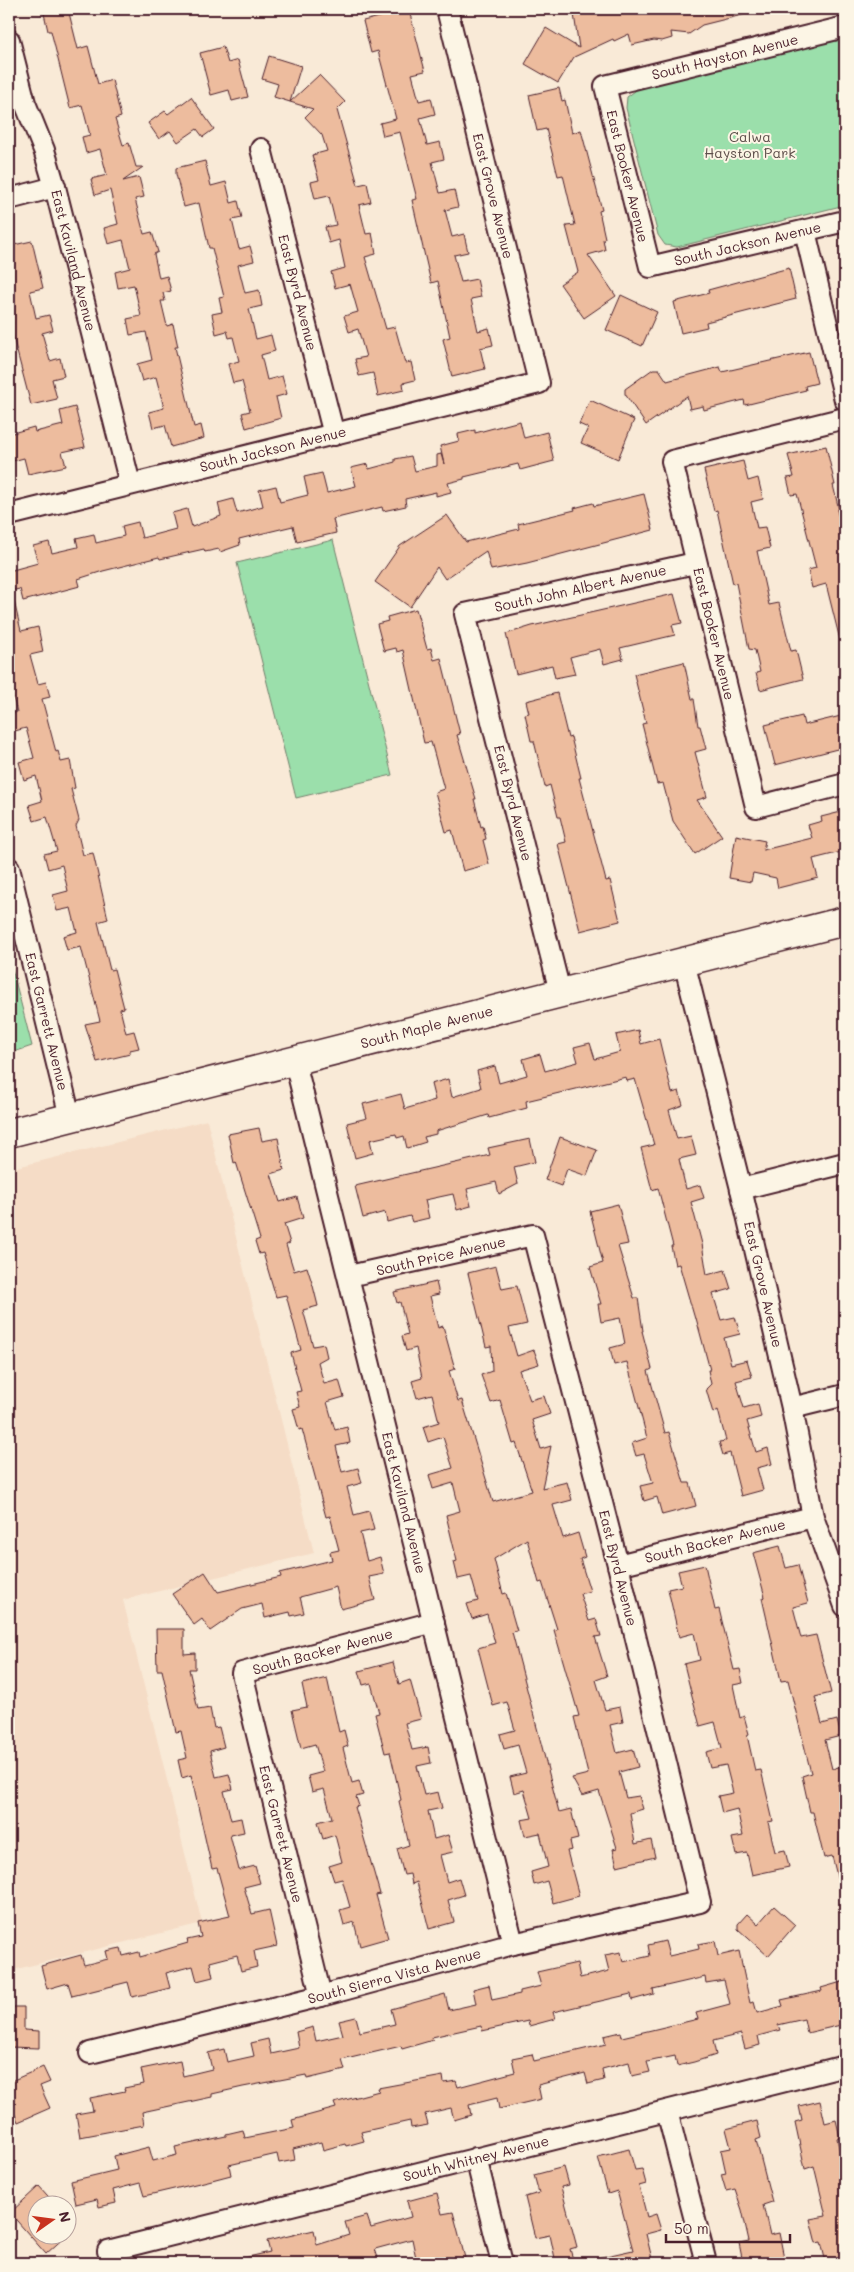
<svg xmlns="http://www.w3.org/2000/svg" width="854" height="2272" viewBox="0 0 854 2272" font-family="Mali,sans-serif">
<rect width="100%" height="100%" fill="#f9ead7"/>
<filter id="ink" filterUnits="userSpaceOnUse"><feTurbulence type="fractalNoise" baseFrequency=".02" numOctaves="2"/><feDisplacementMap in="SourceGraphic" scale="10" xChannelSelector="R" yChannelSelector="G"/><feConvolveMatrix kernelMatrix="1 2 1 2 8 2 1 2 1" color-interpolation-filters="sRGB"/></filter>
<g filter="url(#ink)">
<path fill="#f5dcc6" d="M207,1120l107,433 -191,47 79,323 -193,48v-802z"/>
<g fill="#9bdfab" stroke="#727f6b">
<path d="M845,38v167l-168,42 -12,-2 -7,-10 -32,-127 1,-11 12,-9z"/>
<path d="M333,540l59,235 -96,23 -59,-235z"/>
<path d="M9,957l23,89 -18,6 -5,-19z"/>
</g>
<g fill="#edbc9e" stroke="#4a1f2b">
<path d="M43,9h25l10,40 10,-3 10,38 14,-4 9,37 -6,2 8,26 6,-2 7,24h7l-20,14 16,-4 5,20 -9,2 9,35 8,-2 6,20 -4,2 5,24 8,-2 4,15 -8,2 2,8h-4l6,25 6,-2 5,23h-3l19,80 7,-2 3,13 -33,9 -6,-22 -12,3 -4,-16 15,-4 -8,-31 -14,4 -5,-17 15,-4 -6,-28 -16,3 -3,-16 14,-3 -7,-31 -16,3 -3,-16 15,-4 -7,-28 -15,4 -4,-16 14,-4 -8,-34 -15,5 -4,-16 16,-4 -7,-26 -14,4 -4,-16 8,-2 -8,-30 -12,3 -19,-77h-3z"/>
<path d="M584,9h162v5l-44,11 -13,9 -18,-2 1,6 -10,3 -8,-1 -22,5 -3,-11 -15,7 -1,-2 -39,18 -16,26 -33,-19 21,-36 33,20 -5,-34z"/>
<path d="M409,10l16,61 -13,3 7,27 12,-3 4,16 -15,4 7,27 13,-3 4,17 -12,3 8,31 14,-3 4,17 -13,3 7,27 12,-3 4,18 -14,3 7,27 16,-3 4,18 -10,2 7,32 11,-3 4,17 -13,3 5,21 -33,8 -9,-38 7,-2 -12,-56 -7,2 -19,-83 5,-1 -17,-67 -17,4 -3,-13 16,-4 -18,-68 -7,2 -8,-32z"/>
<path d="M223,47l5,16 10,-3 10,37 -16,4 -3,-11 -18,5 -11,-42z"/>
<path d="M269,56l32,10 -11,36 -16,-5 4,-13 -16,-5z"/>
<path d="M319,75l26,27 -8,8 21,75 9,-2 4,19 -12,3 7,29 6,-1 4,21 -11,3 21,72 9,-2 10,36 6,-1 4,18 -12,3 1,7 -26,6 -5,-23 -14,3 -4,-17 11,-2 -8,-28 -9,3 -5,-16 14,-4 -8,-28 -15,4 -4,-16 14,-4 -6,-28 -10,3 -4,-16 11,-2 -7,-29 -14,3 -4,-17 8,-2 -7,-25 15,-4 -5,-16 -17,-18 8,-8 -23,-7z"/>
<path d="M559,88l3,13 3,-1 7,33 9,-3 21,80 -3,1 6,27 -2,1 2,11 -17,5 28,41 -32,22 -24,-34 18,-12 -12,-46 9,-1 -12,-50 -5,1 -12,-47 -9,2 -8,-36z"/>
<path d="M191,97l23,32 -11,8 -6,-8 -19,13 -8,-11 -11,8 -11,-16 17,-12 3,3z"/>
<path d="M205,161l6,25 15,-4 5,21 7,-2 4,17 -10,2 7,29 11,-3 4,15 -16,4 7,28 14,-3 3,16 -13,3 7,30 15,-4 4,16 -14,4 6,25 15,-4 5,18 -11,3 5,21 -35,10 -4,-15 8,-2 -8,-30 -9,2 -5,-19 11,-3 -6,-24 -4,1 -2,-7 -11,3 -4,-20 10,-2 -3,-14 5,-1 -12,-49h-3l-10,-45 -15,4 -8,-33v-6z"/>
<path d="M32,241l11,47 -13,3 6,27 13,-3 4,15 -11,3 8,28 10,-3 4,18 -12,3 5,20 -26,6 -21,-80 3,-1 -4,-18v-60z"/>
<path d="M789,268l7,31 -90,23 1,5 -26,6 -7,-31 35,-9 -1,-3z"/>
<path d="M621,295l36,17 -15,34 -36,-16z"/>
<path d="M809,352l8,31 -12,3 1,4 -61,15 -1,-5 -40,10 -1,-4 -13,3 -3,-13 -41,29 -21,-31v-5l28,-20h6l8,12 53,-14 2,5z"/>
<path d="M590,400l44,20 -16,39 -37,-16 7,-15 -9,-4z"/>
<path d="M75,407l10,40 -23,5 4,14 -38,8 -4,-16 -15,4v-28l25,-7 1,5 28,-7 -3,-14z"/>
<path d="M520,421l4,17 23,-6 7,29 -34,9 -2,-6 -54,13v2l-16,4 3,9 -15,4v-4l-31,7 1,7 -23,5 -1,-4 -49,12 3,14 -39,9 -4,-16 -54,13 1,6 -20,7 -1,-3 -14,3 -1,-3 -44,10 -1,-2 -56,14 -25,8 2,7 -57,15 -3,-12 -11,2v-20l29,-8 -5,-17 16,-4 3,11 26,-6 -2,-9 18,-4 2,9 28,-7 -2,-10 16,-4 4,16 34,-9 -4,-16 15,-4 5,18 29,-11 -3,-13 15,-4 4,14 26,-7 -4,-16 17,-4 4,16 28,-7 -4,-18 18,-4 5,20 29,-7 -5,-18 17,-4 1,5 26,-7v-3l16,-3 4,15 22,-5v-11l4,-1 3,10 -4,-18 19,-5 -1,-7 17,-4v3z"/>
<path d="M826,446l9,39h-2l6,25h-2l8,32v98h-5l-14,-56 -14,4 -4,-18 8,-2 -19,-74 -6,1 -4,-17 7,-1 -6,-22z"/>
<path d="M743,461l5,20 10,-3 5,21 -12,3 6,26 8,-1 5,21 -13,3 12,54 10,-2 12,48 5,-1 7,29 -43,11 -4,-17 4,-1 -5,-22 -6,-1 -13,-66 -3,1 -16,-74 -3,1 -10,-41z"/>
<path d="M644,494l9,36 -126,33 -36,7 -5,-19 -41,28 -8,-12 -27,40 -35,-25 25,-36 47,-31 19,27 53,-13 -1,-5 57,-14 -1,-2 19,-5 1,3z"/>
<path d="M674,594l8,29 -10,2 3,10 -55,13 3,11 -19,5 -4,-15 -30,8 5,17 -20,4 -3,-13 -36,9 -10,-40 26,-8z"/>
<path d="M14,601l7,30 17,-4 5,25 -13,3 8,29 8,-2 4,15 -8,2 14,53 2,-1 3,11 9,-2 5,28 -4,1 8,31 -3,6 7,29 10,-2 15,66 -10,3 12,48 4,-1 10,39 -4,1 6,24 8,-2 5,17 -9,2v4l-33,8 -12,-38 15,-3 -19,-74 -14,3 -4,-14 14,-4 -6,-24 -14,3 -4,-16 15,-4 -6,-26 -14,4 -4,-15 13,-3 -10,-34 -13,4 -5,-16 13,-4 -6,-25 -12,4 -5,-18 15,-4 -8,-30 -15,4 -2,-7v-10l8,-3 -8,-29v-81z"/>
<path d="M416,609l11,40 4,-1 3,12 7,-2 19,76 -3,1 19,64h-2l7,28 2,-1 3,13 -3,1 6,24 -26,7 -11,-41 -6,2 -11,-40 9,-3 -13,-47 -7,1 -21,-93 -6,2 -1,-4 -12,3 -7,-27 11,-3 -1,-4z"/>
<path d="M684,662l8,37h2l4,27h2l6,23 -11,3 12,45 -10,3 25,36 -27,18 -22,-33 -10,-38 -6,1 -15,-60 4,-1 -12,-49z"/>
<path d="M557,693l11,45 3,-1 10,41h-2l27,103 4,-1 10,41 -40,10 -22,-87 8,-2 -6,-25h-2l-8,-32 -5,2 -11,-46h-3l-6,-27 4,-1 -3,-12z"/>
<path d="M845,715v32l-70,18 -10,-40 37,-9 2,9z"/>
<path d="M845,811v40l-32,8 5,19 -40,10 -2,-10 -23,-5 -2,9 -22,-4 7,-43 29,6 -2,9 49,-12 -4,-13 14,-4 -1,-4z"/>
<path d="M638,1030l3,14 18,-5 13,54 7,-2 4,14 -14,5 8,29 14,-3 5,19 -17,4 7,30 14,-4 4,13 -13,4 11,42 5,31 18,-5 6,19 -18,5 8,26 14,-3 5,17 -16,4 7,26 16,-4 5,17 -16,4 8,27 14,-4 3,13 -14,4 9,31 12,-4 4,16 -15,4 6,22 -22,6 -11,-43 -7,2 -4,-13 7,-1 -8,-31 -5,3 -7,-24 5,-5 -3,-14h2l-14,-52 -1,1 -16,-55 -4,1 -4,-19h2l-15,-58 -6,2 -11,-42 13,-3 -19,-66 -8,2 -1,-4 -100,24 1,7 -38,10 -1,-3 -52,16v3l-12,3 2,5 -19,6 -3,-12 -7,2 -1,-4 -26,6 3,13 -18,5 -8,-35 20,-5 -4,-14 38,-10 4,15 30,-9 -4,-16 17,-5 4,18 29,-9 -4,-17 18,-5 4,17 28,-8 -4,-16 17,-5 5,17 33,-9 -4,-15 16,-4 5,16 25,-7 -4,-17z"/>
<path d="M259,1128l3,13 16,-3 6,32 -13,4 9,28 17,-5 6,21 -19,6 6,19 -4,2 8,26 13,-4 6,19 5,20 -15,4 10,36 11,-2 3,13 -9,5 6,22 15,-4 5,17 -17,5 8,28 12,-3 3,16 -14,3 6,26 16,-4 4,15 -15,4 7,28 15,-4 5,19 -14,3 7,28 13,-4 4,17 -15,3 6,23 -34,9 -5,-22 -36,10 4,16 -13,3 -1,-4 -25,6 -3,-14 -20,5 -32,22 -8,-12 -8,6 -22,-31 33,-22 13,20 63,-15 -1,-4 52,-13 -2,-8 9,-2 -9,-34 -4,1 -24,-88 -3,1 -6,-21 7,-2 -4,-15 5,-1 -10,-38 10,-3 -15,-55 -10,2 -13,-44 -4,1 -4,-13 5,-2 -24,-77 -2,1 -6,-29z"/>
<path d="M560,1137l37,13 -10,26 -20,-7 -6,17 -16,-6z"/>
<path d="M530,1139l5,23 -21,5 4,17 -19,10 -3,-12 -29,7 4,17 -14,4 -4,-16 -28,6 4,18 -17,4 -2,-6 -23,6 -2,-10 -22,6 -8,-32 135,-31 -2,-7z"/>
<path d="M618,1204l10,40 -10,2 16,52h4l5,33h-1l10,38 -4,2 17,62 4,-1 15,51h6l6,23 -34,9 -5,-18 -13,4 -4,-15 13,-3 -9,-29 -8,2 -4,-13 15,-5 -20,-76 -13,3 -4,-17 15,-4 -5,-26 -19,4 -3,-18h3l-11,-37 13,-4 -13,-52z"/>
<path d="M496,1266l6,23 15,-3 10,38 -18,4 8,28 17,-6 5,14 -20,6 11,30 14,-4 6,18 -18,6 9,29 10,-3 -9,42 25,-6 5,18 -19,5 10,33 15,-5 7,24 -5,2 10,32 -10,3 9,27 7,-2 5,17 -6,1 12,39 -11,4 9,30 15,-3 3,15 -13,3 7,28 16,-4 5,18 -19,5 7,26 13,-2 4,13 -13,4 5,31 16,-4 4,17 -38,9 -4,-17 4,-1 -18,-57 -17,5 -10,-18 16,-4 -14,-57 5,-1 -25,-86 3,-1 -15,-47 -3,1 -12,-44 -33,20 9,35 3,-1 11,38 -5,1 47,180 12,-3 7,30 -8,2 2,9 -5,1 12,45 -26,7 -6,-22 -13,4 -3,-13 17,-5 -8,-34 -15,3 -4,-16 11,-2 -8,-28 -10,3 -4,-16 16,-4 -8,-28 -14,4 -4,-15 15,-4 -8,-28 -14,4 -15,-58 17,-5 -8,-29 -15,5 -5,-15 11,-3 -7,-25 -13,3 -4,-17 3,-1 -11,-46 14,-4 -7,-28 -20,6 -4,-14 24,-7 -10,-31 -15,5 -5,-15 16,-5 -7,-28 -15,4 -5,-17 10,-3 -6,-30 -10,3 -4,-15 6,-2 -8,-32 -3,1 -3,-11 42,-10 3,12 -9,2 8,32 5,-2 12,43 -6,2 9,30 4,-1 31,102 39,-11 -16,-48 -3,1 -13,-44 -9,3 -10,-28 11,-4 -1,-25 -5,1 -18,-74z"/>
<path d="M780,1546l6,22 12,-3 10,38 -15,4 8,31 15,-3 15,58 -16,4 7,27 15,-4 4,16 -16,4 7,29 13,-4v18l-7,1 7,31v73h-5l-8,-32 -8,2 -11,-46h-3l-8,-36 9,-3 -23,-93 -7,1 -19,-83 3,-1 -12,-44z"/>
<path d="M705,1565l10,45 4,-1 15,61 6,-1 3,14 -10,2 7,33 4,-2 5,18 -2,1 8,36 6,-1 12,51 -5,1 7,30 10,-2 4,17 -37,8 -5,-22 -11,2 -4,-17 11,-2 -6,-27 -15,4 -4,-17 15,-3 -7,-28 -16,3 -4,-16 16,-4 -7,-26 -15,4 -9,-34 -7,-28 16,-4 -6,-27 -15,4 -11,-48 14,-3 -4,-15z"/>
<path d="M156,1629h28v25l11,-1v16h-6l9,41 12,-2 4,20 5,-1 5,20 -14,4 6,26 13,-3 4,15 -9,2 7,29 10,-2 3,14 -14,3 9,35 16,-4 5,17 -16,4 8,27 17,-4 8,36 -23,5 3,16 -16,4 -4,-16 -27,7 3,15 -16,4 -4,-15 -27,7 4,15 -20,5 -18,4 -4,-15 -56,14 -4,-13 -21,6 -6,-23 40,-11 3,10 24,-6 -2,-8 15,-3 2,8 16,-4 1,5 48,-14 -1,-3 14,-3 -3,-14 32,-7 -13,-48 -5,1 -21,-94 -9,3 -4,-18 9,-2 -6,-27 -5,1 -14,-62h-5z"/>
<path d="M393,1662l6,22 11,-4 11,39 -16,4 7,27 16,-3 3,16 -14,3 7,29 14,-3 4,16 -14,3 6,28 14,-4 5,17 -13,3 7,27 12,-4 5,17 -16,5 6,22 -25,7 -12,-47 -5,2 -2,-10 -6,1 -7,-26 12,-4 -10,-44 2,-1 -11,-48 -5,1 -10,-39 4,-1 -8,-30 -8,2 -4,-14z"/>
<path d="M327,1678l12,54 5,-2 4,16 -5,2 9,35 7,-2 4,14 -7,2 3,9 -4,1 25,87 -4,1 12,43 -28,8 -6,-24 -10,3 -4,-15 10,-3 -8,-28 -8,2 -5,-15 13,-4 -7,-27 -12,4 -5,-17 14,-4 -8,-29 -12,3 -4,-16 15,-4 -8,-28 -14,4 -9,-38 15,-3 -5,-23z"/>
<path d="M774,1906l21,19 -27,31 -30,-27v-5l9,-10 11,10z"/>
<path d="M665,1941l4,15 30,-7 -1,-5 17,-3 3,15 21,-5 11,52 4,-1 3,11 26,-7 -2,-6 41,-9 -1,-3 24,-7v43l-38,9 -3,-14 -26,6 2,5 -22,6 2,9 -15,4 -4,-15 -28,7 3,14 -22,7 -17,4 -2,-10 -28,6 3,10 -18,4 -3,-14 -27,7 2,11 -16,4 -3,-11 -47,12 3,14 -42,10 -2,-11 -28,7 2,10 -17,5 -3,-12 -26,6 3,11 -17,3 -1,-7 -49,11 3,9 -18,5 -1,-2 -22,6 -2,-8 -28,7 2,11 -16,3 -2,-9 -48,11 2,10 -23,6 -64,15 -4,-13 -27,7 3,13 -17,4 -2,-8 -21,5 -5,-23 46,-11 -3,-14 35,-9 4,14 24,-6 -2,-8 51,-11v-2l17,-4 2,8 49,-10 -2,-8 44,-12 -2,-5 45,-12 -1,-3 65,-12 1,7 12,-2 2,6 57,-15 -3,-14 20,-4 2,7 72,-17 -2,-8 17,-4 1,5 76,-18 -2,-6 34,-9 -6,-24 -18,3 -1,-6 -52,12 1,5 -22,6 -1,-6 -78,18 2,7 -26,7 -1,-5 -46,10 -1,-5 -49,11 1,3 -31,9 -1,-3 -59,14 3,10 -38,9 -1,-4 -63,12 -31,7v3l-70,15 2,13 -64,12 -4,-23 17,-3 -3,-13 35,-7 -1,-3 20,-4 -3,-15 39,-8 3,15 29,-7 -4,-16 16,-4 3,13 27,-6 -3,-13 17,-4 3,15 28,-6 -3,-16 17,-5 3,14 27,-6 -4,-14 17,-4 4,15 35,-8 -4,-15 54,-15 4,16 27,-6 -3,-15 16,-4 3,15 28,-6v-3l21,-5 -4,-14 40,-9 3,15 29,-7 -4,-16 16,-3 2,10 27,-6 -2,-11z"/>
<path d="M9,2007h15v23l15,1v17l-30,-1z"/>
<path d="M43,2067l7,15 -10,4 10,22 -32,14 -9,-22v-18z"/>
<path d="M820,2101l5,22 11,-3 4,17 -3,1 8,38v8l-3,1 3,13v65h-19l-5,-21 -5,1 -6,-24 16,-3 -12,-50 -9,3 -10,-47 7,-2 -3,-14z"/>
<path d="M757,2121l4,17 -5,2 16,62 -9,3 7,30 9,-2 6,30h-42l-4,-20 10,-2 -7,-31 -7,-21 -9,2 -5,-17 5,-1 -5,-23 10,-2 -5,-19z"/>
<path d="M629,2149l6,21 7,-1 4,15 -7,2 8,31 9,-3 5,16 -15,4 7,29h-56v-5l36,-8 -16,-59 -9,3 -10,-37z"/>
<path d="M564,2167l5,18 -8,2 16,60 -7,2 4,14h-18l-6,-28 -15,3 -10,-41 14,-4 -5,-18z"/>
<path d="M39,2186l16,18h-17v30h30l-22,20 -36,-41z"/>
<path d="M437,2193l5,21 11,-2 12,46 -20,5h-28l-5,-24 -37,10 3,9 -21,5h-112l-1,-5 26,-6 -3,-11 47,-11 3,15 32,-10 -4,-13 22,-6 4,12 40,-11 -4,-16z"/>
</g>
<g fill="none" stroke-linecap="round" stroke-linejoin="round">
<g stroke="#4a1f2b" stroke-width="24">
<g id="minor">
<path id="s1" d="M845,27l-240,59 45,181 195,-46"/>
<path id="s2" d="M9,40l16,63 19,47 11,37 75,297"/>
<path id="s3" d="M261,149l73,286"/>
<path d="M9,199l46,-12"/>
<path d="M805,231l40,169"/>
<path id="s4" d="M845,418l-173,43 84,346 89,-23"/>
<path id="s5" d="M9,515l530,-132 -92,-374"/>
<path id="s6" d="M9,868l61,249"/>
<path id="s7" d="M684,962l57,227 51,219 21,109 32,89"/>
<path id="s8" d="M560,992l-95,-378 230,-51"/>
<path id="s9" d="M295,1062l218,882"/>
<path d="M741,1189l104,-26"/>
<path d="M792,1408l53,-13"/>
<path id="s10" d="M618,1565l195,-48"/>
<path id="s11" d="M321,1996l-79,-323 192,-51"/>
<path id="s12" d="M90,2053l231,-57 192,-52 187,-42 -82,-337 -85,-330 -184,41"/>
<path d="M667,2111l39,152"/>
<path d="M476,2158l26,105"/>
<path id="s13" d="M112,2263l-4,-12 737,-185"/>
</g>
</g>
<g stroke="#4a1f2b" stroke-width="31">
<g id="secondary">
<path id="s14" d="M9,1133l836,-212"/>
</g>
</g>
<use href="#minor" stroke="#fcf5e5" stroke-width="20"/>
<use href="#secondary" stroke="#fcf5e5" stroke-width="28"/>
</g>
</g>
<g text-anchor="middle" stroke-width="4" stroke-linejoin="round" paint-order="stroke">
<g font-size="14" fill="#4a1f2b" stroke="#fcf5e5">
<text transform="translate(725 57) rotate(-14)" y="5">South Hayston Avenue</text>
<text dy="5" stroke="none"><textPath href="#s1" startOffset="340">East Booker Avenue</textPath></text>
<text transform="translate(493 196) rotate(76)" y="5">East Grove Avenue</text>
<text dy="5" stroke="none"><textPath href="#s1" startOffset="534">South Jackson Avenue</textPath></text>
<text dy="5" stroke="none"><textPath href="#s2" startOffset="230">East Kaviland Avenue</textPath></text>
<text dy="5" stroke="none"><textPath href="#s3" startOffset="148">East Byrd Avenue</textPath></text>
<text dy="5" stroke="none"><textPath href="#s5" startOffset="272">South Jackson Avenue</textPath></text>
<text dy="5" stroke="none"><textPath href="#s8" startOffset="508">South John Albert Avenue</textPath></text>
<text dy="5" stroke="none"><textPath href="#s4" startOffset="356">East Booker Avenue</textPath></text>
<text transform="translate(513 803) rotate(76)" y="5">East Byrd Avenue</text>
<text dy="5" stroke="none"><textPath href="#s6" startOffset="158">East Garrett Avenue</textPath></text>
<text dy="5" stroke="none"><textPath href="#s14" startOffset="431">South Maple Avenue</textPath></text>
<text transform="translate(441 1256) rotate(-13)" y="5">South Price Avenue</text>
<text dy="5" stroke="none"><textPath href="#s7" startOffset="332">East Grove Avenue</textPath></text>
<text dy="5" stroke="none"><textPath href="#s9" startOffset="454">East Kaviland Avenue</textPath></text>
<text dy="5" stroke="none"><textPath href="#s10" startOffset="100">South Backer Avenue</textPath></text>
<text transform="translate(618 1568) rotate(76)" y="5">East Byrd Avenue</text>
<text dy="5" stroke="none"><textPath href="#s11" startOffset="416">South Backer Avenue</textPath></text>
<text transform="translate(281 1834) rotate(76)" y="5">East Garrett Avenue</text>
<text dy="5" stroke="none"><textPath href="#s12" startOffset="314">South Sierra Vista Avenue</textPath></text>
<text dy="5" stroke="none"><textPath href="#s13" startOffset="392">South Whitney Avenue</textPath></text>
</g>
<g font-size="14" fill="#5e4f4b" stroke="#fcf5e5">
<text x="750" y="142">Calwa<tspan x="750" dy="16">Hayston Park</tspan></text>
</g>
</g>
<rect width="854" height="2272" fill="none" stroke="#fcf5e5" stroke-width="30"/>
<rect x="15" y="15" width="824" height="2242" fill="none" stroke="#4a1f2b" stroke-width="2" filter="url(#ink)"/>
<g transform="translate(52 2220) rotate(76)"><circle r="24" fill="#fcf5e5" stroke="#b59f9b"/>
<path d="M0-4L9 19L0 12L-9 19Z" fill="#c8321e"/>
<text y="-8" font-size="14" font-weight="bold" text-anchor="middle" fill="#4a1f2b">N</text>
</g>
<path d="M666 2234v8h124v-8" fill="none" stroke="#4a1f2b" stroke-width="2.5"/>
<text x="674" y="2234" font-size="15" fill="#4a1f2b" stroke="#fcf5e5" stroke-width="4" paint-order="stroke">50 m</text>
</svg>
